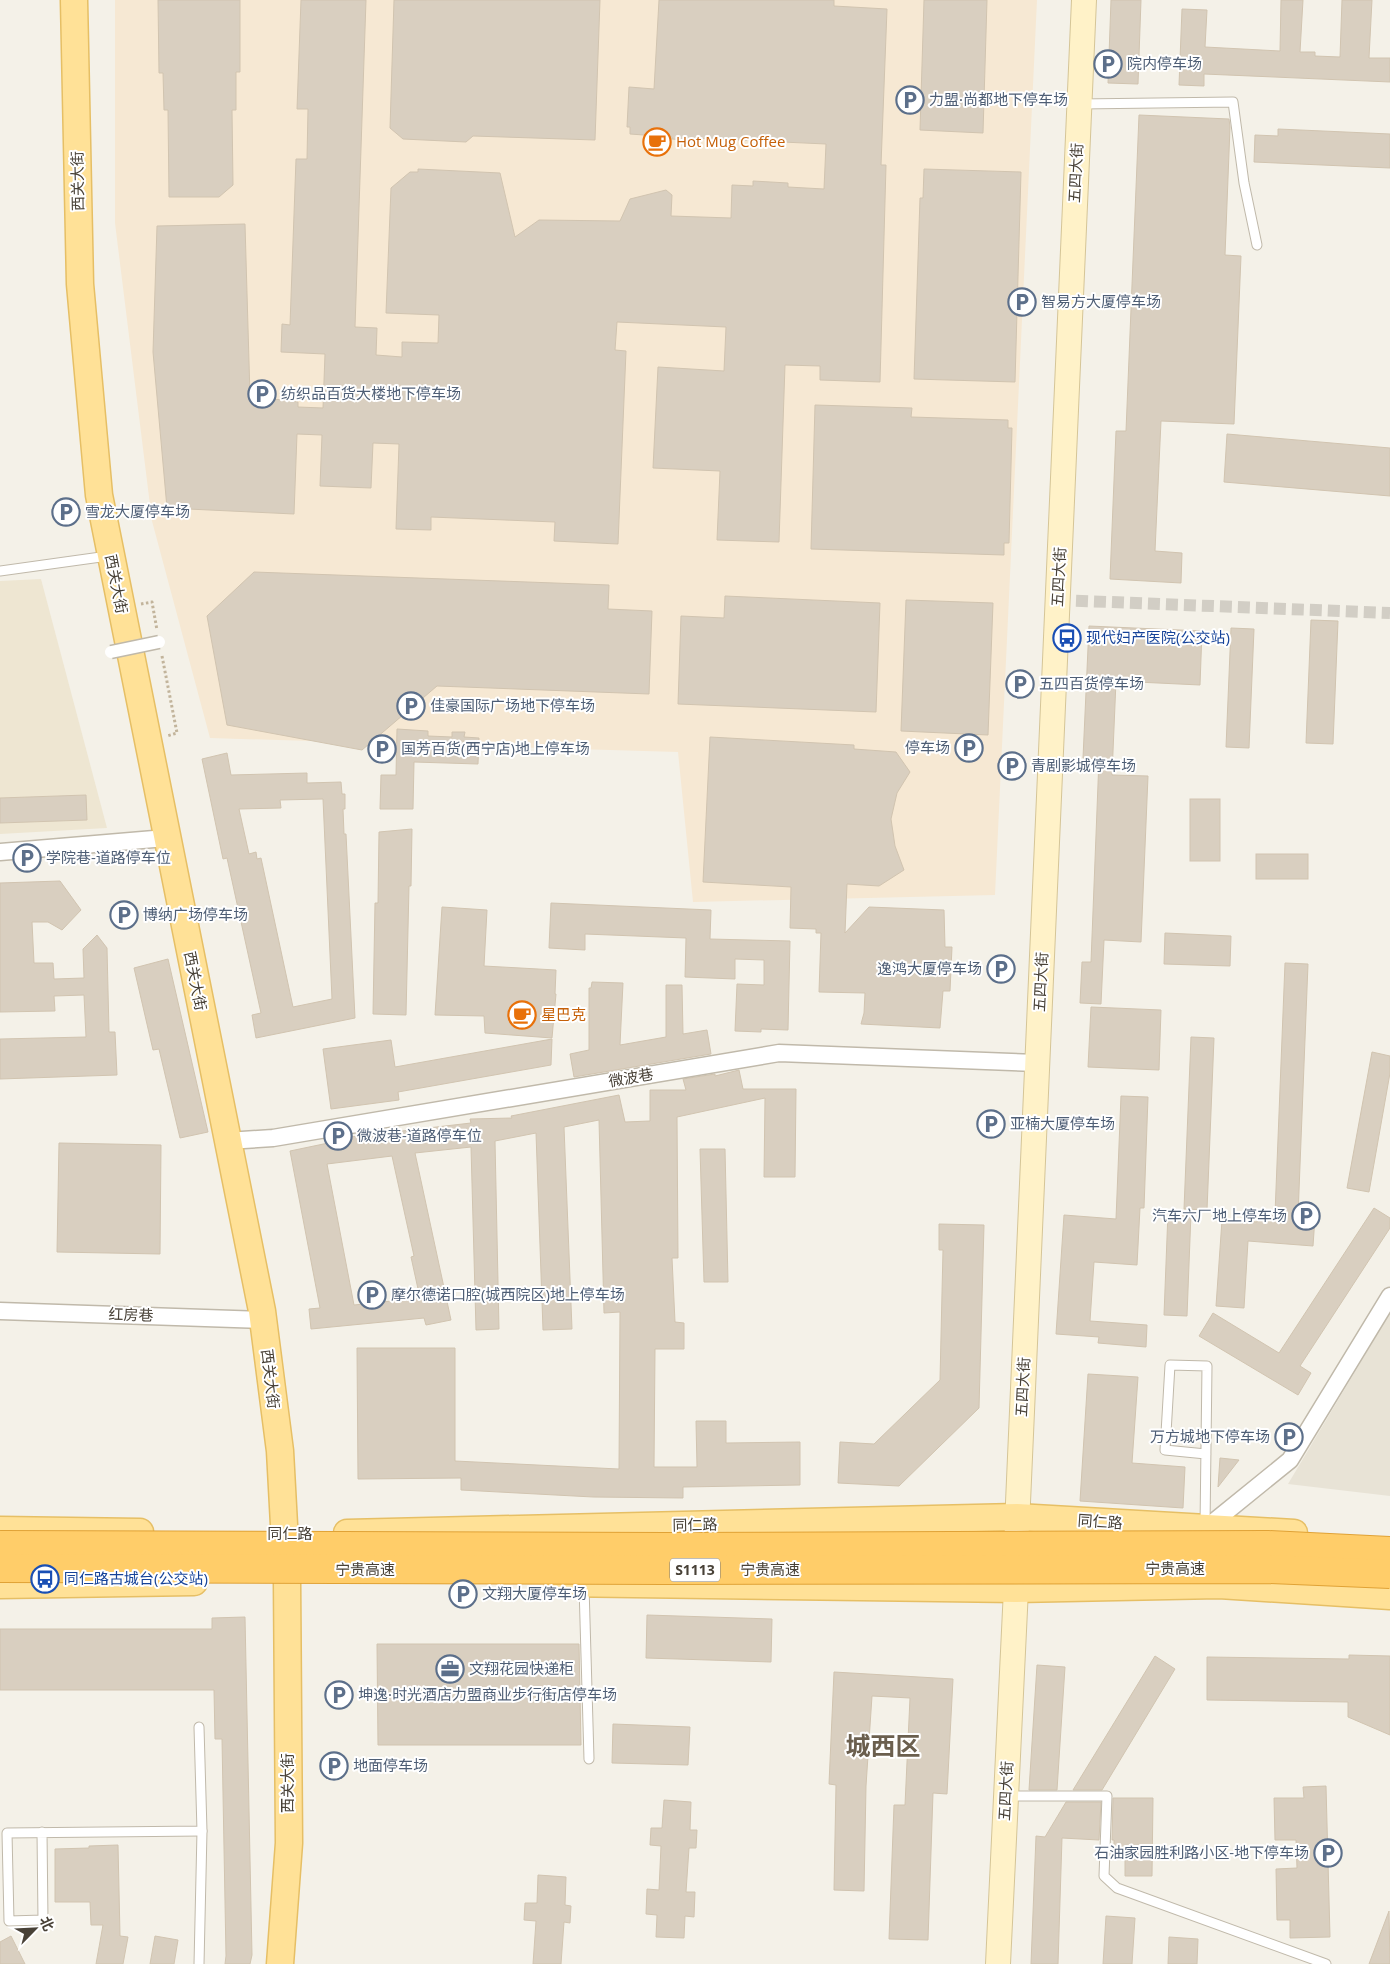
<svg xmlns="http://www.w3.org/2000/svg" width="1390" height="1964" viewBox="0 0 1390 1964" font-family="'Open Sans','Noto Sans SC',sans-serif">
<rect width="100%" height="100%" fill="#f4f1e8"/>
<path fill="#e8e3d6" d="M1390,1313v183l-102,-12z"/>
<path fill="#f6e8d3" d="M115,0h922l-42,895 -302,7 -15,-150 -468,-14 -58,-217 -37,-298z"/>
<path fill="#eee6d2" d="M41,579l66,249 -107,6v-253z"/>
<g fill="#d9cfc0" stroke="#d1c4b0" fill-rule="evenodd">
<path d="M158,0h82v72h-4v38h-4l1,75 -14,12h-50l-1,-87h-4l-1,-37h-4z"/>
<path d="M301,0h65l-11,327 22,1 -1,27 26,2v-15l36,1 1,-28 -53,-2 5,-125 19,-16h8v-3l82,4 15,64 24,-17 81,1 10,-22 36,-9 6,5 -1,21 60,2 1,-33 21,1v-5l35,2v4l36,2 2,-45 -132,-6v3l-22,-2v-2l-42,-3v-7h-3l2,-40 25,2 5,-89h175v6l53,3 -6,156h5l-6,217 -60,-2v-14l-35,-1 -6,177 -62,-2 3,-69 -67,-3 5,-101 66,4 2,-44 -109,-5 -2,28 11,1 -8,193 -64,-3 1,-19 -124,-5v13l-35,-1 3,-85 -26,-1 -2,45 -51,-2 2,-51 -25,-1 -3,80 -127,-6 -14,-156 4,-126 88,-2 5,172 48,6v5l25,1 2,-54 -44,-2 1,-28 8,1 6,-166h11l1,-50h-11z"/>
<path d="M394,0h206l-5,140 -122,-4 -7,6 -63,-3 -13,-11z"/>
<path d="M924,0h63l-4,133 -63,-3z"/>
<path d="M1111,0h30l-3,84 -30,-1z"/>
<path d="M1281,0h22l-3,52h15v4l25,1 2,-57h30l-3,58h21v24l-186,-8v12l-25,-1 3,-76 25,1 -2,37 75,4z"/>
<path d="M1139,115l90,4 1,8 -5,128 16,1 -7,168 -73,-3 -6,130 27,2 -1,30 -71,-4 6,-148h10z"/>
<path d="M1278,129l112,5v34l-136,-6 1,-27 23,1z"/>
<path d="M924,169l97,3 -6,210 -101,-3 6,-181h3z"/>
<path d="M815,405l97,3 -1,9 97,3v8h4l-3,115h-5v12l-193,-6z"/>
<path d="M1227,434l163,14v48l-166,-14z"/>
<path d="M254,572l355,13 -1,24 44,2 -3,83 -212,-8 -75,64 -135,-25 -20,-109z"/>
<path d="M725,596l155,7 -4,109 -198,-8 3,-88 43,2z"/>
<path d="M906,600l87,3 -5,132 -87,-4z"/>
<path d="M1311,620l27,1 -5,123 -27,-1z"/>
<path d="M1089,626l113,5 -2,54 -84,-4 -4,94 36,1 -7,166 -37,-2 -3,64 -21,-1 2,-41h9l8,-203 -16,-1z"/>
<path d="M1231,628l23,1 -5,119 -23,-1z"/>
<path d="M397,729l31,2v5l24,1v-5h13l-1,5 15,1 -1,26 -64,-2 -1,47h-33l1,-34h15z"/>
<path d="M710,737l144,8v4l42,3 14,20 -13,21 -6,26 4,27 9,24 -25,16 -32,-2 -2,49 24,-26 75,3 1,37h7l-2,44h-7l-3,37 -79,-4 3,-11 1,-20 -46,-1 2,-59h-5v-4l-26,-1 1,-41 -88,-5z"/>
<path d="M227,753l4,22 76,-2v10l34,-1 1,12h3v15h-2l1,25h2l9,184 -99,20 -4,-23 9,-2 -34,-155 -4,1 -21,-100zM323,799l9,200 -39,8 -32,-149 -4,1 -1,-7 -7,2 -10,-45 42,-1 -1,-8z"/>
<path d="M86,795l1,25 -87,3v-25z"/>
<rect x="1190" y="799" width="30" height="62"/>
<path d="M412,829l-1,57h-2l-3,129 -33,-1 2,-111h3l1,-71z"/>
<rect x="1256" y="854" width="52" height="25"/>
<path d="M60,881l21,29 -19,20 -14,-8h-16l2,41h19l1,16 30,-1 -1,-29 14,-14 10,13 2,84h6l2,43 -117,4v-40l86,-2 -2,-42 -30,1 1,15 -55,1v-129z"/>
<path d="M551,903l160,7 -1,29 80,2 -2,89 -27,-1v3l-26,-1 2,-47 27,1v-25l-29,-1v20l-50,-2 1,-39 -101,-4v16l-36,-2z"/>
<path d="M442,907l45,3 -3,56 72,4 -1,24h1l-4,44 -67,-5 -1,-17 -49,-1z"/>
<path d="M1165,933l66,3 -1,30 -66,-2z"/>
<path d="M168,959l40,173 -28,6 -21,-89 -6,1 -19,-82z"/>
<path d="M1285,963l23,1 -10,252 17,1 -2,29 -65,-5 -4,67 -28,-2 6,-86 35,2 1,-9 17,1z"/>
<path d="M592,982l31,1 -3,62 46,-8v-52h16l1,49 24,-4 4,24 -137,23 -4,-23 19,-4v-62h2z"/>
<path d="M1091,1007l70,3 -2,60 -71,-3z"/>
<path d="M1191,1037l23,1 -7,172 -23,-1z"/>
<path d="M552,1039l-1,26 -153,27 1,8 -68,9 -8,-60 68,-9 4,27z"/>
<path d="M1372,1052l18,4v17l-21,119 -22,-4z"/>
<path d="M739,1070l4,19h53l-1,88h-31l1,-79 -88,19 1,141h-6l3,64 9,1v26h-29l-1,118h43l-1,-46h30v22l74,-1v43l-117,2v11l-90,-1 -132,-7v-12l-103,1 -1,-131h98v113l164,8 1,-157 -16,1 -5,-193 -35,7 8,202 -29,1 -7,-197 -41,8 4,188 -23,1 -5,-183 -56,6 36,167 -25,5 -2,-7 -113,11 -2,-20 11,-1 -30,-157 43,-9v-3l138,-16 -1,-4 42,-1 -1,-2 108,-21 6,27 25,-1v-31h36l-3,-11 32,-5v2zM392,1156l22,100 -3,1 9,41 -66,7 -27,-141z"/>
<path d="M1121,1096l27,1 -4,111h-4l-3,57 -43,-3 -4,59 57,4 -1,22 -48,-4 1,-6 -43,-3 8,-119 52,4z"/>
<path d="M59,1143l102,2 -1,109 -103,-2z"/>
<path d="M700,1149h25l3,133h-24z"/>
<path d="M1374,1208l16,10v10l-90,138 11,7 -13,22 -99,-59 14,-23 66,40z"/>
<path d="M1168,1212l23,1 -4,103 -23,-1z"/>
<path d="M939,1224l45,1 -5,183 -80,78 -61,-3 2,-41 34,2 66,-64 3,-130h-4z"/>
<path d="M1088,1374l50,3 -6,86 53,4 -2,41 -103,-7z"/>
<path d="M1220,1458l19,2 -21,27z"/>
<path d="M647,1615l125,4 -1,43 -125,-4z"/>
<path d="M245,1617l7,338 -2,9h-25l1,-8 -4,-217h-7l-1,-49h-214v-61h212v-11z"/>
<path d="M377,1644h202l2,101h-203z"/>
<path d="M1349,1655l41,1v79l-42,-18v-15l-141,-2v-43l142,2z"/>
<path d="M1155,1656l20,13 -73,121h-29z"/>
<path d="M1037,1665l28,2 -8,123h-28z"/>
<path d="M834,1672l119,7 -6,115 -14,-1 -5,147 -39,-1 5,-134h11l5,-107 -38,-2 -6,90 -2,105 -30,-1 2,-105 -7,-1z"/>
<path d="M613,1724l77,3 -2,38 -76,-2z"/>
<path d="M1326,1786l4,151 -40,1v-18h-13l-1,-51 21,-1 -1,-28h-21l-1,-42h30l-1,-11z"/>
<path d="M1113,1798h40l-1,78h-27v-18h-11v-18h-2z"/>
<path d="M664,1800l27,2 -1,28h7l-1,18h-7l-3,44h9l-1,25 -9,-1 -1,22 -28,-1 1,-22 -11,-1 1,-25 12,1 2,-44 -11,-1 1,-17h11z"/>
<path d="M1066,1802h35l-2,38 -37,-2 -4,126h-27l5,-128 9,1z"/>
<path d="M118,1845l2,91 8,1 -5,27h-27l7,-39h-12l-1,-23h-35v-53l34,-1v-2z"/>
<path d="M538,1875l28,2 -1,28 6,1 -1,17 -6,-1 -3,42h-28l3,-43 -12,-1 1,-17h12z"/>
<path d="M1389,1911l1,53h-21z"/>
<path d="M1106,1916l29,2 -3,46h-29z"/>
<path d="M11,1936l14,28h-25v-22z"/>
<path d="M155,1936l23,4 -4,24h-24z"/>
<path d="M1169,1937l29,2 -1,25h-29z"/>
</g>
<g fill="none" stroke-linecap="round" stroke-linejoin="round">
<path stroke="#d2cec5" stroke-width="12" stroke-dasharray="12 6" stroke-linecap="butt" d="M1058,600l332,13"/>
<g stroke="#c0b9aa" stroke-width="11">
<g id="service">
<path d="M1080,104l153,-2 11,81 13,62"/>
<path d="M0,571l108,-15"/>
<path d="M1205,1526l2,-160 -37,-1 -5,85 41,4"/>
<path d="M584,1586l5,173"/>
<path d="M1007,1796h100l-3,80 13,12 209,76"/>
<path d="M42,1832l1,88 -34,1 -2,-88 195,-2 -3,-104"/>
<path d="M199,1964l3,-133"/>
</g>
</g>
<g stroke="#c0b9aa" stroke-width="19">
<g id="minor">
<path d="M0,852l166,-14"/>
<path d="M227,1141l46,-3 506,-85 258,10"/>
<path d="M0,1311l263,9"/>
<path d="M1205,1529l85,-69 100,-164"/>
</g>
</g>
<g stroke="#d5c597" stroke-width="26">
<path id="secondary" d="M998,1964l18,-375v-41l68,-1548"/>
</g>
<g stroke="#e6bf65" stroke-width="29">
<g id="primary">
<path d="M74,0l6,284 19,211 163,816 18,140 7,129 2,263 -9,121"/>
<path d="M0,1530l140,2"/>
<path d="M347,1533l670,-16 277,16"/>
<path d="M558,1583l458,6 203,-4 171,11"/>
<path d="M0,1585l194,-3"/>
</g>
</g>
<g stroke="#c2b49b" stroke-width="3" stroke-dasharray="2.5 2.5" stroke-linecap="butt">
<path d="M141,604l11,-2 5,28"/>
<path d="M162,656l15,77 -10,3"/>
</g>
<use href="#service" stroke="#fff" stroke-width="9"/>
<use href="#minor" stroke="#fff" stroke-width="16"/>
<use href="#secondary" stroke="#fff2c8" stroke-width="24"/>
<use href="#primary" stroke="#ffe197" stroke-width="26"/>
<g stroke="#c0b9aa" stroke-width="15" stroke-linecap="butt">
<path id="pedestrian-bridge" d="M111,652l48,-10"/>
</g>
<g stroke="#e0a236" stroke-width="30" stroke-linecap="butt">
<g id="motorway-bridge">
<path d="M0,1545l667,2 601,-2 122,6"/>
<path d="M0,1568l667,2 601,-1 122,5"/>
</g>
</g>
<use href="#pedestrian-bridge" stroke="#fff" stroke-width="12"/>
<use href="#motorway-bridge" stroke="#ffcd69" stroke-width="28"/>
</g>
<defs>
<g id="parking-ring" transform="scale(1.4375)"><circle r="9.5" fill="#fff" stroke="#5c6f8a" stroke-width="1.5"/><path d="M-3.5-5.5H1a3.5 3.5 0 0 1 0 7H-1V5.5H-3.5ZM-1-3.4V-.6H.8a1.4 1.4 0 0 0 0-2.8Z" fill="#5c6f8a"/></g>
<g id="cafe-ring" transform="scale(1.4375)"><circle r="9.5" fill="#fff" stroke="#e8710a" stroke-width="1.5"/><path d="M-5.5-4.5H6V0H3Q3 3.5 0 3.5H-2.5Q-5.5 3.5-5.5 0ZM3-3.2v2h1.7v-2ZM-6 4.5H4V6H-6Z" fill="#e8710a"/></g>
<g id="bus-ring" transform="scale(1.4375)"><circle r="9.5" fill="#fff" stroke="#1a4fb4" stroke-width="1.5"/><path d="M-5-6H5V4H4V6H2V4H-2V6H-4V4H-5ZM-3.5-4V0h7V-4ZM-3.5 1.2v1.5H-2V1.2ZM2 1.2v1.5H3.5V1.2Z" fill="#1a4fb4"/></g>
<g id="office-ring" transform="scale(1.4375)"><circle r="9.5" fill="#fff" stroke="#5c6f8a" stroke-width="1.5"/><path d="M-6-3h4V-5.5h4V-3h4V5H-6ZM-1-4.5V-3h2v-1.5ZM-6 0V1H6V0Z" fill="#5c6f8a"/></g>
</defs>
<g fill-rule="evenodd">
<use href="#parking-ring" x="1108" y="64"/>
<use href="#parking-ring" x="910" y="100"/>
<use href="#cafe-ring" x="657" y="142"/>
<use href="#parking-ring" x="1022" y="302"/>
<use href="#parking-ring" x="262" y="394"/>
<use href="#parking-ring" x="66" y="512"/>
<use href="#bus-ring" x="1067" y="638"/>
<use href="#parking-ring" x="1020" y="684"/>
<use href="#parking-ring" x="411" y="706"/>
<use href="#parking-ring" x="969" y="748"/>
<use href="#parking-ring" x="382" y="749"/>
<use href="#parking-ring" x="1012" y="766"/>
<use href="#parking-ring" x="27" y="858"/>
<use href="#parking-ring" x="124" y="915"/>
<use href="#parking-ring" x="1001" y="969"/>
<use href="#cafe-ring" x="522" y="1015"/>
<use href="#parking-ring" x="991" y="1124"/>
<use href="#parking-ring" x="338" y="1136"/>
<use href="#parking-ring" x="1306" y="1216"/>
<use href="#parking-ring" x="372" y="1295"/>
<use href="#parking-ring" x="1289" y="1437"/>
<use href="#bus-ring" x="45" y="1579"/>
<use href="#parking-ring" x="463" y="1594"/>
<use href="#office-ring" x="450" y="1669"/>
<use href="#parking-ring" x="339" y="1695"/>
<use href="#parking-ring" x="334" y="1766"/>
<use href="#parking-ring" x="1328" y="1853"/>
</g>
<g text-anchor="middle" stroke-width="4" stroke-linejoin="round" paint-order="stroke">
<rect fill="#fff" stroke="#7f7a73" stroke-width="1" x="670" y="1558.5" width="50" height="23" rx="4"/>
<g font-size="14" font-weight="bold" fill="#484137">
<text x="695" y="1575">S1113</text>
</g>
<g font-size="15" fill="#4e5e75" stroke="#fff" text-anchor="start">
<text x="1127" y="69">院内停车场</text>
<text x="929" y="105">力盟·尚都地下停车场</text>
<text x="1041" y="307">智易方大厦停车场</text>
<text x="281" y="399">纺织品百货大楼地下停车场</text>
<text x="85" y="517">雪龙大厦停车场</text>
<text x="1039" y="689">五四百货停车场</text>
<text x="430" y="711">佳豪国际广场地下停车场</text>
<text x="950" y="753" text-anchor="end">停车场</text>
<text x="401" y="754">国芳百货(西宁店)地上停车场</text>
<text x="1031" y="771">青剧影城停车场</text>
<text x="46" y="863">学院巷-道路停车位</text>
<text x="143" y="920">博纳广场停车场</text>
<text x="982" y="974" text-anchor="end">逸鸿大厦停车场</text>
<text x="1010" y="1129">亚楠大厦停车场</text>
<text x="357" y="1141">微波巷-道路停车位</text>
<text x="1287" y="1221" text-anchor="end">汽车六厂地上停车场</text>
<text x="391" y="1300">摩尔德诺口腔(城西院区)地上停车场</text>
<text x="1270" y="1442" text-anchor="end">万方城地下停车场</text>
<text x="482" y="1599">文翔大厦停车场</text>
<text x="469" y="1674">文翔花园快递柜</text>
<text x="358" y="1700">坤逸·时光酒店力盟商业步行街店停车场</text>
<text x="353" y="1771">地面停车场</text>
<text x="1309" y="1858" text-anchor="end">石油家园胜利路小区-地下停车场</text>
</g>
<g font-size="15" fill="#c56008" stroke="#fff" text-anchor="start">
<text x="676" y="147">Hot Mug Coffee</text>
<text x="541" y="1020">星巴克</text>
</g>
<g font-size="15" fill="#484137" stroke="#fff">
<text transform="translate(1076 173) rotate(-87)" y="5">五四大街</text>
<text transform="translate(78 181) rotate(-91)" y="5">西关大街</text>
<text transform="translate(1059 577) rotate(-87)" y="5">五四大街</text>
<text transform="translate(116 584) rotate(79)" y="5">西关大街</text>
<text transform="translate(195 981) rotate(79)" y="5">西关大街</text>
<text transform="translate(1041 982) rotate(-87)" y="5">五四大街</text>
<text transform="translate(631 1078) rotate(-10)" y="5">微波巷</text>
<text transform="translate(131 1315) rotate(2)" y="5">红房巷</text>
<text transform="translate(270 1379) rotate(83)" y="5">西关大街</text>
<text transform="translate(1023 1387) rotate(-87)" y="5">五四大街</text>
<text transform="translate(1100 1522) rotate(4)" y="5">同仁路</text>
<text transform="translate(695 1525) rotate(-1)" y="5">同仁路</text>
<text x="290" y="1539">同仁路</text>
<text x="1175" y="1574">宁贵高速</text>
<text x="365" y="1575">宁贵高速</text>
<text x="770" y="1575">宁贵高速</text>
<text transform="translate(288 1783) rotate(-90)" y="5">西关大街</text>
<text transform="translate(1006 1791) rotate(-87)" y="5">五四大街</text>
</g>
<g font-size="15" fill="#164399" stroke="#fff" text-anchor="start">
<text x="1086" y="643">现代妇产医院(公交站)</text>
<text x="64" y="1584">同仁路古城台(公交站)</text>
</g>
<g font-size="25" font-weight="bold" fill="#6b5f4e" stroke="#fff">
<text x="883" y="1755">城西区</text>
</g>
</g>
<g transform="translate(35 1929) rotate(66)" stroke="#ffffff" stroke-width="4" paint-order="stroke">
<path d="M0-4L9 19L0 12L-9 19Z" fill="#484137"/>
<text y="-8" font-size="14" font-weight="bold" text-anchor="middle" fill="#484137">北</text>
</g>
</svg>
